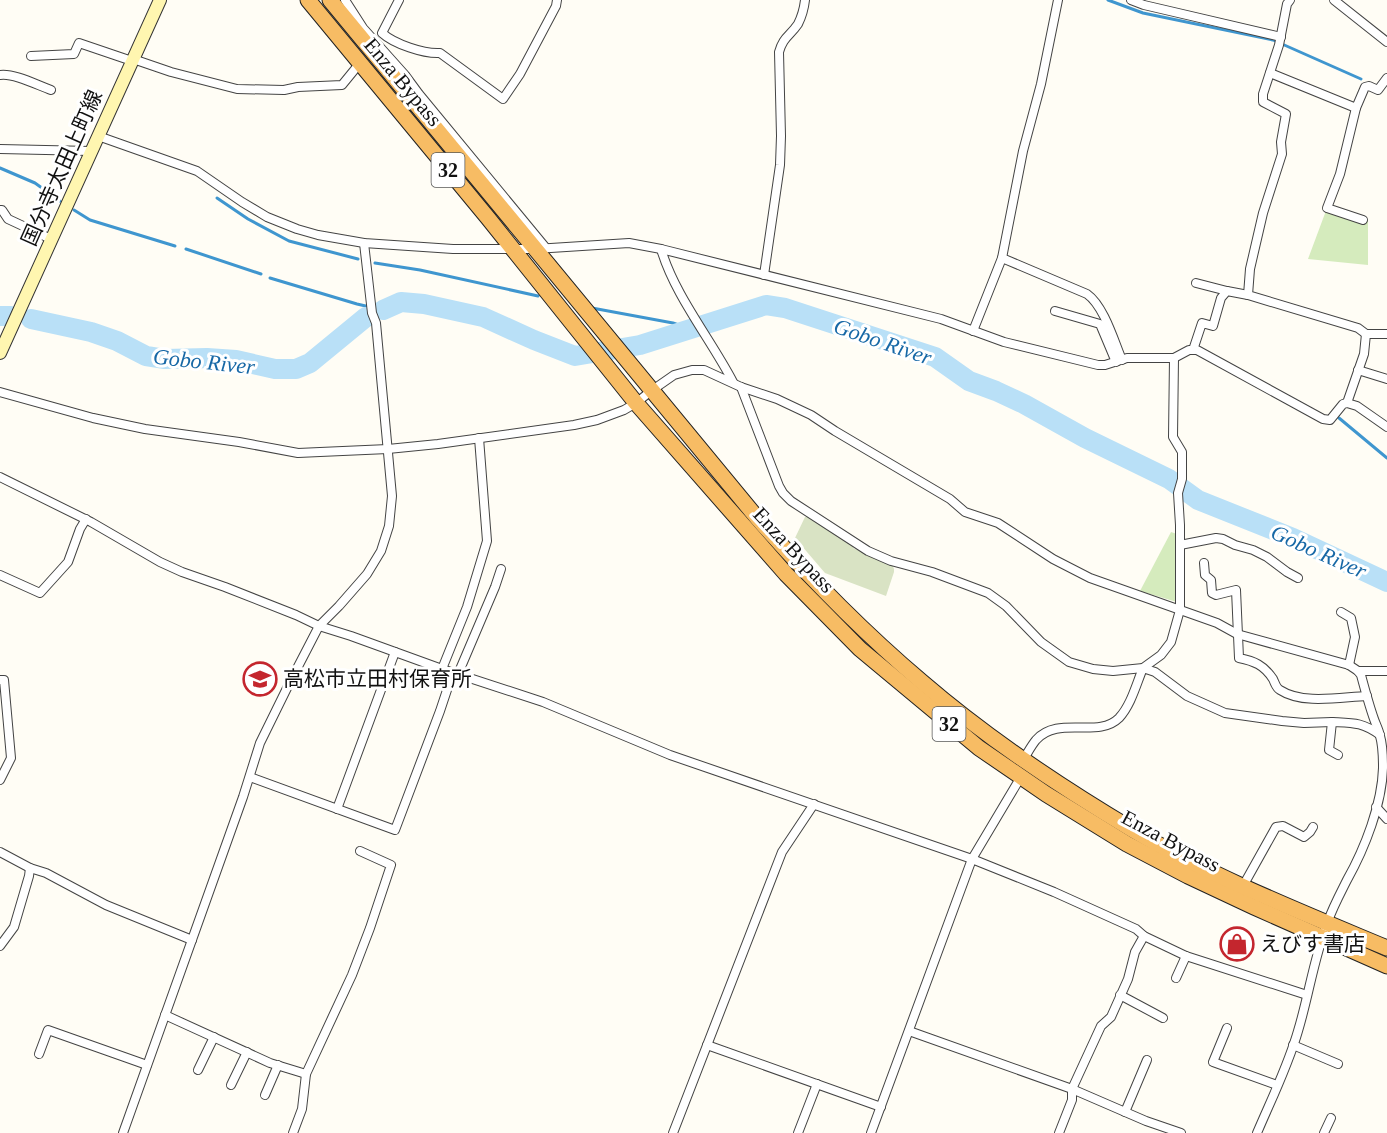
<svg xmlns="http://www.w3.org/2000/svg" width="1387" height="1133" viewBox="0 0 1387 1133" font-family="'Times New Roman','Noto Sans JP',serif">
<rect width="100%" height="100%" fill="#fffdf5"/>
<g fill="#d5ebbd">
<path d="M1327,208l36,12 5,-1v46l-60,-6z"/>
<path d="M1171,532l6,2v68l-37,-11z"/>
</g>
<path fill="#d9e3c4" d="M805,517h4l45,28 -1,3 39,16 2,5v3l-8,24 -61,-23 -30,-35z"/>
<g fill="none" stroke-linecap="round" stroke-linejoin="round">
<g stroke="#3f96cf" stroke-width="3">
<path d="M1108,0l35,13 130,27 88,39"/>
<path d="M0,168l35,15 25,18"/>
<path d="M217,198l31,21 41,22 69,18"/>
<path d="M74,210l16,10 85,26"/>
<path d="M186,249l75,25"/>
<path d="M375,263l45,7 118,26"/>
<path d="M270,278l87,26 26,6"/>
<path d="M592,308l81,15 17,6"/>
<path d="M1339,418l48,40"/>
</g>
<g stroke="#b9e0f7" stroke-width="20">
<path d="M383,310l18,-8 23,2 59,13 51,23 41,16 65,-11 126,-40 19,3 150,49 34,24 27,10 28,13 61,34 84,41 29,21 95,38 94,44"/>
<path d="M0,316h11"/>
<path d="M31,319l60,13 26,9 29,15 19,3 42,-1 29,2 39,9h21l14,-6 56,-46"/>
</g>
<g stroke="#444" stroke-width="10">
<g id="minor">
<path d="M345,0l18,28 42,47 14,19 127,154"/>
<path d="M399,0l-17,33c12,11 42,21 58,20l63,46 17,-25 36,-68 1,-6"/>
<path d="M1131,0l13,5 137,32"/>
<path d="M1290,0l-3,4 -8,41 -16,49v8l23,12 -5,28 1,12 -19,59 -13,56 -2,26 110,33 8,6"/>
<path d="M1334,0l53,42"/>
<path d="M31,56l43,-2 5,-11 53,18"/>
<path d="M133,59l38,13 66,17 47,1 14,-3 44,-2 18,-22"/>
<path d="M1270,73l86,35 9,-21 4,-1 9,4 9,-12"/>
<path d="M0,75c14,-2 37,10 51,15"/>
<path d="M1356,108l-16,66 -13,34 36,12"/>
<path d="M98,136l99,35 45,31 25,15 30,12 21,6 46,8 89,6h82l94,-6 32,6 280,70 63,23 94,23h7l22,-7h47l15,-8h8l126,69 7,1 13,-16 4,-1 10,3 30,21"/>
<path d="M0,149l91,2"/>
<path d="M0,210h2l6,9 43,20"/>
<path d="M661,249c14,47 49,89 72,133"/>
<path d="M1002,258l85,36c17,12 27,47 35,66"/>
<path d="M764,275l16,-110 1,-29 -2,-84c4,-15 11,-16 19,-28 4,-8 6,-15 7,-24"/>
<path d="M1196,283l31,8"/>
<path d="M1055,311l45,13 16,38"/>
<path d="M973,331l29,-73 21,-107 18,-67 17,-84"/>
<path d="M1193,350l9,-27 11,3 8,-28 6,-7 21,4"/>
<path d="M1358,370l29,9"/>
<path d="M741,387l38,99 4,7 8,8 77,50 23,10 41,11 56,21 18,13 35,36 28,20 24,7 20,2 30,-3 18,-13 10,-13 9,-32v-85l-2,-32 4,-14v-27l-9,-15 1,-79"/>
<path d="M0,392l93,26 52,11 94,13 59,11 22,-1 68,-3 50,-5 136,-19 23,-5 27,-10 12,-7 15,-12 23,-16 18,-5h12l37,17 36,12 34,16 24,16 115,68 15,13 33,11 55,36 37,19 127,45 20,11 112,31 9,6 3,4c4,15 8,30 13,44 2,6 5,11 6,17 3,10 3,21 3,32 -1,36 -18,80 -36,112 -7,14 -14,27 -19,41 -14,36 -19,74 -30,110 -10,35 -27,69 -41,102"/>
<path d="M1347,403l17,-49 2,-20h21"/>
<path d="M0,477l91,45 69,40 22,10 43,15 71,28 23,11 32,10 91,33 101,33 127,53 302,104 82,33 82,37 8,7 42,20 121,39"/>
<path d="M1180,545l36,-7 7,1 12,6 18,5 14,7 20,15 11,6"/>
<path d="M1204,563l1,12 6,5 1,13 4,2 20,-5 3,68c15,3 25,7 34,21 2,4 3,9 7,11 23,15 61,7 87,6"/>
<path d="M0,575l40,18 28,-31 12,-33 6,-10"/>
<path d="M1341,612l10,6 4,19 -6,28"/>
<path d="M1358,671h29"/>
<path d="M458,674l37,-87 6,-18"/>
<path d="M0,680h4l7,78 -11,22"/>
<path d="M1338,755l-9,-5 3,-28c21,1 30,0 48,13"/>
<path d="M1023,760c4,-6 8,-14 13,-20 22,-25 62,-1 83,-22 12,-13 17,-33 24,-50l12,4 32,24 38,17 57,8 22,2 28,-1"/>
<path d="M250,777l145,53 45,-119 9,-27 -7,-15 25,-62 20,-66 -8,-103"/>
<path d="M1376,807l11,12"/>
<path d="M337,809l58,-157"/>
<path d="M0,852l30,16 16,5 60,32 86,35"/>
<path d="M1243,886l33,-59 7,-1 21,11 6,-5 3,-5"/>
<path d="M0,946l14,-19 15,-51 1,-8"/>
<path d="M1176,978l10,-22"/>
<path d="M1120,995l43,23"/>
<path d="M165,1015l105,48 36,11"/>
<path d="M1227,1028l-14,34 64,23"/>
<path d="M909,1031l163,58 74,32 35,12"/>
<path d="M707,1045l174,62"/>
<path d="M1293,1045l45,19"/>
<path d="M39,1054l9,-24 99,35"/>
<path d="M198,1070l16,-33"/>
<path d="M231,1085l16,-33"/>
<path d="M265,1095l13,-30"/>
<path d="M1125,1112l22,-52"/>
<path d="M123,1133l120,-336 17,-54 29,-59 30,-58 20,-20 28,-32 14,-23 8,-25 3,-30 -16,-173 -4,-10 -8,-70"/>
<path d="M293,1133l9,-24 4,-35 46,-99 18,-47 21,-63 -31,-14"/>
<path d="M673,1133l109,-281 32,-48"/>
<path d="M798,1133l19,-49"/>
<path d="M871,1133l101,-274 50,-84"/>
<path d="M1059,1133l13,-33v-11l29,-63 10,-9 17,-38 7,-27 9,-16"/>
<path d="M1324,1133l7,-15"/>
</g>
</g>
<g stroke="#333" stroke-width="14">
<path id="secondary" d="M0,353l160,-353"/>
</g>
<g stroke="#222" stroke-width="17">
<g id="trunk">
<path d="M308,0l180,218 148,185 150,171 74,75 119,99 67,46 81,50 61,32 66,31 133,59"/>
<path d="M330,0l428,519c51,58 105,113 164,163 65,56 137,104 211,148 80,47 168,82 254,118"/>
</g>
</g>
<use href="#minor" stroke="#fff" stroke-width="8"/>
<use href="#secondary" stroke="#fff6b0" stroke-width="12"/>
<use href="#trunk" stroke="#f7bc64" stroke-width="15"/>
</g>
<defs>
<g id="school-ring" transform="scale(1.725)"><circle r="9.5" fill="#fff" stroke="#c4262e" stroke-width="1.5"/><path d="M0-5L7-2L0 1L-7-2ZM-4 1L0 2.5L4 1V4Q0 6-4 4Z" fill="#c4262e"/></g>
<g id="shop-ring" transform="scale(1.725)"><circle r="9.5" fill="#fff" stroke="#c4262e" stroke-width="1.5"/><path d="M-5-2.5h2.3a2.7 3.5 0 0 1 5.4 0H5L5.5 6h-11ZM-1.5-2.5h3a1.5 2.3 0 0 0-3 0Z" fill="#c4262e"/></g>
</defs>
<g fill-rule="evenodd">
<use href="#school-ring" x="260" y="679"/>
<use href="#shop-ring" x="1237" y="944"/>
</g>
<g text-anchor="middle" stroke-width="6" stroke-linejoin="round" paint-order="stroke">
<g fill="#fff" stroke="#585858" stroke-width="1.5">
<rect x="431.5" y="153" width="33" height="34" rx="4.5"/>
<rect x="932.5" y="707" width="33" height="34" rx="4.5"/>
</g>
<g font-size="20" font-weight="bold" fill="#111">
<text x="448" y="177">32</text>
<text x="949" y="731">32</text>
</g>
<g font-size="21" fill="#111" stroke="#fff">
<text transform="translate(403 82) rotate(50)" y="7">Enza Bypass</text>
<text transform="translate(62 168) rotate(-66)" y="7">国分寺太田上町線</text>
<text transform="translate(794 550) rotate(47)" y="7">Enza Bypass</text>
<text transform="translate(1171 841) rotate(28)" y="7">Enza Bypass</text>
</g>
<g font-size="21" fill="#111" stroke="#fff" text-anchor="start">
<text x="283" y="686">高松市立田村保育所</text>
<text x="1260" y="951">えびす書店</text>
</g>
<g font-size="22" font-style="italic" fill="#1768a6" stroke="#fff">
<text transform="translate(883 341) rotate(19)" y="8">Gobo River</text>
<text transform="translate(204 361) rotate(6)" y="8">Gobo River</text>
<text transform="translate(1319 551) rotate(24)" y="8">Gobo River</text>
</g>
</g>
</svg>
